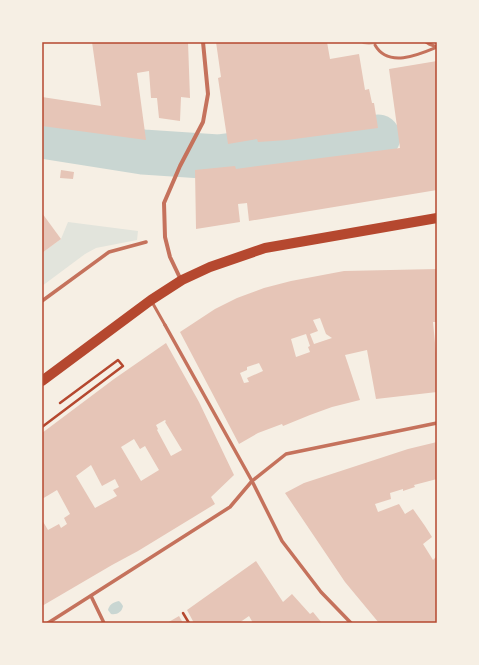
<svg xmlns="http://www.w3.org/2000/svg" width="479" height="665" viewBox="0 0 479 665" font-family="Arial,sans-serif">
<rect width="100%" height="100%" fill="#f6efe4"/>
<g fill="#e2e4dc">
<path d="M42,126l104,14 45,5 -29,18 -120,-16z"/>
<path d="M68,222l70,9 -1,9 -41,8 -11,6 -43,32v-33l19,-14z"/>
</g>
<path fill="#c9d6d2" d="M119,601l2,2 2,3c-1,6 -6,9 -12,8l-3,-4c1,-5 5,-8 11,-9z"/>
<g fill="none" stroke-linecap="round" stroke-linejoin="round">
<path stroke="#c9d6d2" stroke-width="45" d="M42,136l101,16 75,5 160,-20"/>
</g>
<g fill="#e6c5b7" fill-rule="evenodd">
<path d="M92,42h96l2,56 -9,-1 -1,24 -21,-3 -2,-20h-6l-2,-27 -12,2 9,67 -104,-14v-29l59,9z"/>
<path d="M216,42h111l3,17 29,-5 6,36 4,-1 3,14h2l4,25 -91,12 -29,2 -1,-3 -29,5 -10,-66 3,-1z"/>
<path d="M361,42h21v1l-13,2 -6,-1z"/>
<path d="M437,61v129l-188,31 -2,-18 -9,1 2,18 -44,7 -1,-59 40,-4 1,3 7,-1 157,-20 -11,-79z"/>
<path d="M61,170l13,2 -1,7 -13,-1z"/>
<path d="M42,213l19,26 -19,14z"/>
<path d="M437,269v53h-4l4,42v28l-61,7 -9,-49 -22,5 15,45 -28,7 -22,8 -27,11 -1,-2 -24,9 -19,11 -59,-112 35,-23 22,-11 27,-10 27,-7 53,-10zM320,318l6,16 6,4 -18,6 -4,-10 8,-3 -5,-11zM306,334l4,12 -2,1 2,5 -14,5 -5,-18zM259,363l4,8 -16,7 2,4 -5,1 -4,-10 7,-3v-3z"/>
<path d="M166,343l33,59 35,73 -23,22 4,7 -77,47 -26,14 -70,41v-86l6,10 11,-6 2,4 6,-4 -3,-6 6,-4 -13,-24 -15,9v-66l72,-54zM165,420l1,1 -1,1 17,28 -11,6 -14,-26 1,-1 -2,-4zM134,439l6,10 5,-3 14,24 -18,11 -20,-34zM91,465l11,21 13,-7 4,8 -6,3 4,6 -22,12 -19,-32z"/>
<path d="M437,442v37l-23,6 1,2 -12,4v-2l-13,4 1,6 -16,5 3,8 21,-8 6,10 8,-5 12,17 7,11 -9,7 10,16 4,-4v67h-58l-34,-41 -60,-89 19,-10 104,-34z"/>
<path d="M256,561l27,41 9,-8 18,20 3,-2 9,11h-69l-4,-7 -10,7h-45l-7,-13z"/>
<path d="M179,616l4,7h-16z"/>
</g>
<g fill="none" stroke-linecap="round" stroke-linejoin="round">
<g stroke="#b5482f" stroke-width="2.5">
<path d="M42,427l81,-61 -5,-6 -58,43"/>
<path d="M183,613l6,10"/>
</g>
<g stroke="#c5725c" stroke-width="3">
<path d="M426,42l3,2 8,3"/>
<path d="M375,45c13,23 43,10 62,2"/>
<path d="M152,302l13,23"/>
</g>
<g stroke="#c5725c" stroke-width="3.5">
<path d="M42,301l67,-49 37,-10"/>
<path d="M165,325l87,156 30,60 39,51 30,31"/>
<path d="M91,596l13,27"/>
<path d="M48,623l182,-116 22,-26 34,-27 151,-31"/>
</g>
<path stroke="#c5725c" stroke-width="4" d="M181,280l-11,-23 -5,-20 -1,-34 16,-37 23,-44 5,-28 -5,-52"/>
<path stroke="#b5482f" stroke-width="10" d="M42,381l109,-81 31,-20 28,-13 55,-19 172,-30"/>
</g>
<rect width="479" height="665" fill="none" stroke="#f6efe4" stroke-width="86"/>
<rect x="43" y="43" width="393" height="579" fill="none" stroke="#b5482f" stroke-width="1.5"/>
</svg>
